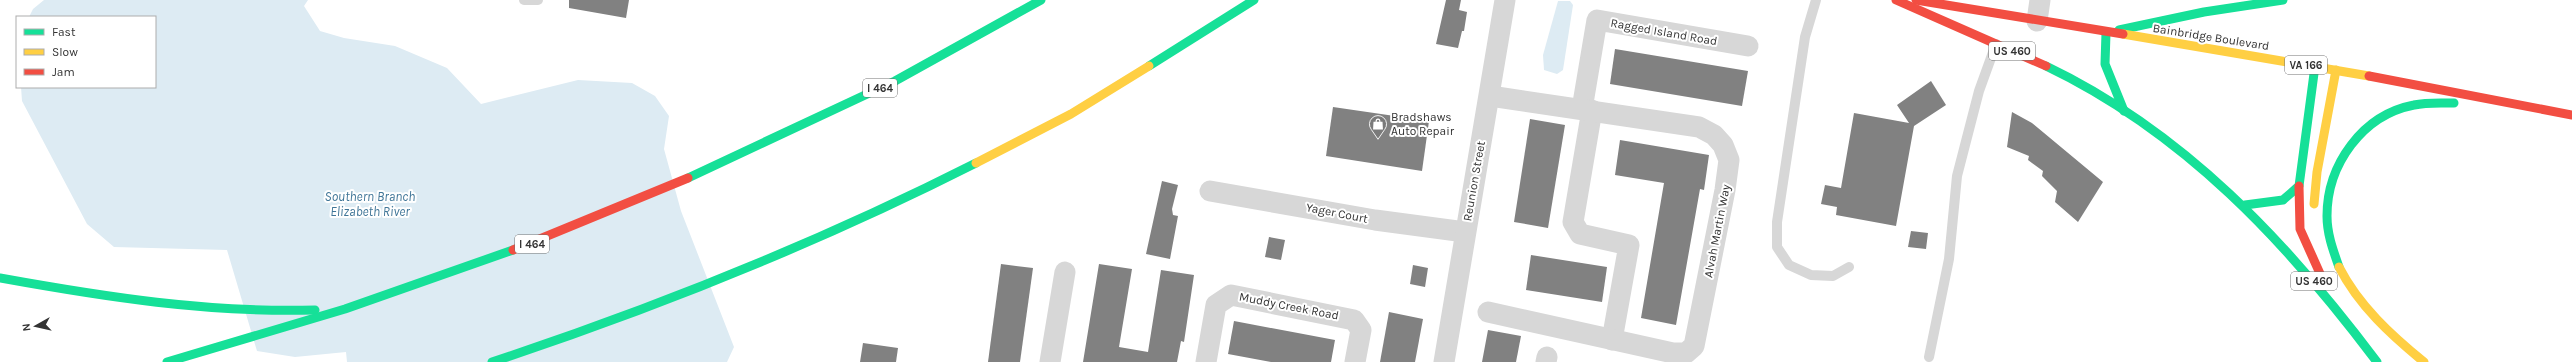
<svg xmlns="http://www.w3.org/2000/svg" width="2572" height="362" viewBox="0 0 2572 362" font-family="Karla,sans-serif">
<rect width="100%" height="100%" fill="#fff"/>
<g fill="#ddebf3">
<path d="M44,0h264l-4,6 16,25 24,7 51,8 52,22 34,36 97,-24 54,3 23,13 14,20 -5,33 17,62 53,136 -7,15h-380l-1,-10 -51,5 -38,-6 -30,-101 -113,-3 -27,-23 -65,-123 -1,-14h134v-70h-126l4,-8z"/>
<path d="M1558,1h12l3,4 -10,65 -6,4 -13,-4 -1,-15z"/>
</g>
<g fill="#818181">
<path d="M569,0h60l-3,18 -57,-10z"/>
<path d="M1446,0h15l-2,10 8,2 -3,19h-2l-4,17 -22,-4z"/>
<path d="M1615,49l133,22 -6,35 -132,-22z"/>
<path d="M1931,81l15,24 -32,21 -18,100 -60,-11 1,-8 -16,-3 4,-19 16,3 13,-75 55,10 -12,-18z"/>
<path d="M1333,107l96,14 -7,50 -96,-15z"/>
<path d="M2012,112l20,11 71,59 -25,40 -23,-20 2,-11 -15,-15 1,-5 -15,-11 1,-4 -22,-9z"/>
<path d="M1530,119l35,6 -17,103 -34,-6z"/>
<path d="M1620,140l89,15 -5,35 -4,-1 -24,136 -35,-7 23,-135 -49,-8z"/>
<path d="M1162,181l16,4 -6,24 1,6 5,1 -8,43 -24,-5z"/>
<path d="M1911,231l17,2 -2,16 -18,-2z"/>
<path d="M1269,237l16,3 -4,20 -16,-3z"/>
<path d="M1531,255l76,12 -5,35 -76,-12z"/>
<path d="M1001,264l32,4 -13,94h-32z"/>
<path d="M1099,264l33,5 -13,78 29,5 13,-82 33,5 -10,67 -3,-1 -4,21h-94z"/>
<path d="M1413,265l15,3 -3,19 -15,-3z"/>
<path d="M1389,312l34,7 -8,43h-35z"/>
<path d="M1234,321l101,19 -4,22h-60l-43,-8z"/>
<path d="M1488,330l33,6 -5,26h-34z"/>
<path d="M863,343l35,5 -2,14h-36z"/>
</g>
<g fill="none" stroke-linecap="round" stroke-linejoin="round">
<g stroke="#d7d7d7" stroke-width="10">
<path d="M524,0h14"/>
<path d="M1816,0l-11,37 -28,185v25l12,18 22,10 22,1 16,-9"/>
<path d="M1929,357l20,-98 8,-83 22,-85 17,-47"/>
</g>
<g stroke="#d7d7d7" stroke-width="21">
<path d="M2037,21l3,-21"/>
<path d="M1582,109l15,-89 151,26"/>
<path d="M1592,110l-19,112 7,12 49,11 -17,95"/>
<path d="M1210,191l165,29 90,12"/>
<path d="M1488,312l185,41h13l8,-7 31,-156 4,-30 -6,-15 -9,-10 -15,-8 -209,-31"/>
<path d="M1050,362l15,-90"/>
<path d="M1206,362l10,-57 15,-10 123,25 7,10 -6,32"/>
<path d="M1444,362l61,-362"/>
<path d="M1546,362l1,-5"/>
</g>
<g stroke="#16e098" stroke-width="9">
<path d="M2119,30l85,-18 79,-12"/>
<path d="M2106,33l-1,31 19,47"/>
<path d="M1149,66l105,-66"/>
<path d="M2046,66c138,66 241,176 331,296"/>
<path d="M688,178l207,-97 146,-81"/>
<path d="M2245,205l38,-5 16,-14 16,-120"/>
<path d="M2339,267c-6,-17 -12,-33 -12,-51 0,-51 35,-101 87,-111 13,-3 27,-2 40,-2"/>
<path d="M0,278c105,19 208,35 315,32"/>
<path d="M167,362l178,-53 168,-59"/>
<path d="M492,362c166,-55 328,-120 484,-199"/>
</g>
<g stroke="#ffcf43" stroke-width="9">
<path d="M2123,34l246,42"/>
<path d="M976,163l95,-49 78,-48"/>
<path d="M2314,204l3,-32 19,-102"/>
<path d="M2339,267c20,39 52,68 85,95"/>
</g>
<g stroke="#f24e42" stroke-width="9">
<path d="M1896,0l150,66"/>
<path d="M1916,0l207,34"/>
<path d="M2369,76l203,39"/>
<path d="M2299,186l1,43 22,49"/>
<path d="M513,250l175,-72"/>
</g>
</g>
<defs>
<g id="shop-pin" transform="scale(0.9)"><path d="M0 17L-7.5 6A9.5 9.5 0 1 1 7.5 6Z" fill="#7a7a7a" stroke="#fff"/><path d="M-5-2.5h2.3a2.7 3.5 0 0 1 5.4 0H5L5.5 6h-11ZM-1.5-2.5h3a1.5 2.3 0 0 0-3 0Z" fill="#fff"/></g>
</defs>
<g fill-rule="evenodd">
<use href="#shop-pin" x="1378" y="124"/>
</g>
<g text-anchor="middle" stroke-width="4" stroke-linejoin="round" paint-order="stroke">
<g fill="#fff" stroke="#707070" stroke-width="1">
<rect x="1989" y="42" width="46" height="18" rx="3"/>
<rect x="2285" y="56" width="42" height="18" rx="3"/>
<rect x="863" y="79" width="34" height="18" rx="3"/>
<rect x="515" y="235" width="34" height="18" rx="3"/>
<rect x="2291" y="272" width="46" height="18" rx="3"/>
</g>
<g font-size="11" font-weight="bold" fill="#333">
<text x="2012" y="55">US 460</text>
<text x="2306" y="69">VA 166</text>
<text x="880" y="92">I 464</text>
<text x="532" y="248">I 464</text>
<text x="2314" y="285">US 460</text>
</g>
<g font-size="12" fill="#333" stroke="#fff">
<text transform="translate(1664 32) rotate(10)" y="4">Ragged Island Road</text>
<text transform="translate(2211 37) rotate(9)" y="4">Bainbridge Boulevard</text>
<text transform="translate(1474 181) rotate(-80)" y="4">Reunion Street</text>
<text transform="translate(1337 213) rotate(11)" y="4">Yager Court</text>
<text transform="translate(1717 231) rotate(-79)" y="4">Alvah Martin Way</text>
<text transform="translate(1289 306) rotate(11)" y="4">Muddy Creek Road</text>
</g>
<g font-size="12" fill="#333" stroke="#fff" text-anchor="start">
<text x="1391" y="121">Bradshaws<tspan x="1391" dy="14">Auto Repair</tspan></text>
</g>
<g font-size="13" font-style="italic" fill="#3f7597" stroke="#fff">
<text x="370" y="201">Southern Branch<tspan x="370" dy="15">Elizabeth River</tspan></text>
</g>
</g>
<rect x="16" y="16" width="140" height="72" fill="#ffffff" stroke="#adadad"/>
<rect x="24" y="29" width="20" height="6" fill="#16e098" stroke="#adadad"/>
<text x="52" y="36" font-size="12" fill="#333333">Fast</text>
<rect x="24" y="49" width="20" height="6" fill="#ffcf43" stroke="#adadad"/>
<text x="52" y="56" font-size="12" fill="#333333">Slow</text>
<rect x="24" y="69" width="20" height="6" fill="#f24e42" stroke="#adadad"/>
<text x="52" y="76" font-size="12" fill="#333333">Jam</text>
<g transform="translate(36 326) rotate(262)" stroke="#ffffff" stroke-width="3" paint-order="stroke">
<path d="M0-3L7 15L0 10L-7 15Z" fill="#333333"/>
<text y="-6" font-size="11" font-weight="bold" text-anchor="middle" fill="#333333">N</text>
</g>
</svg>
